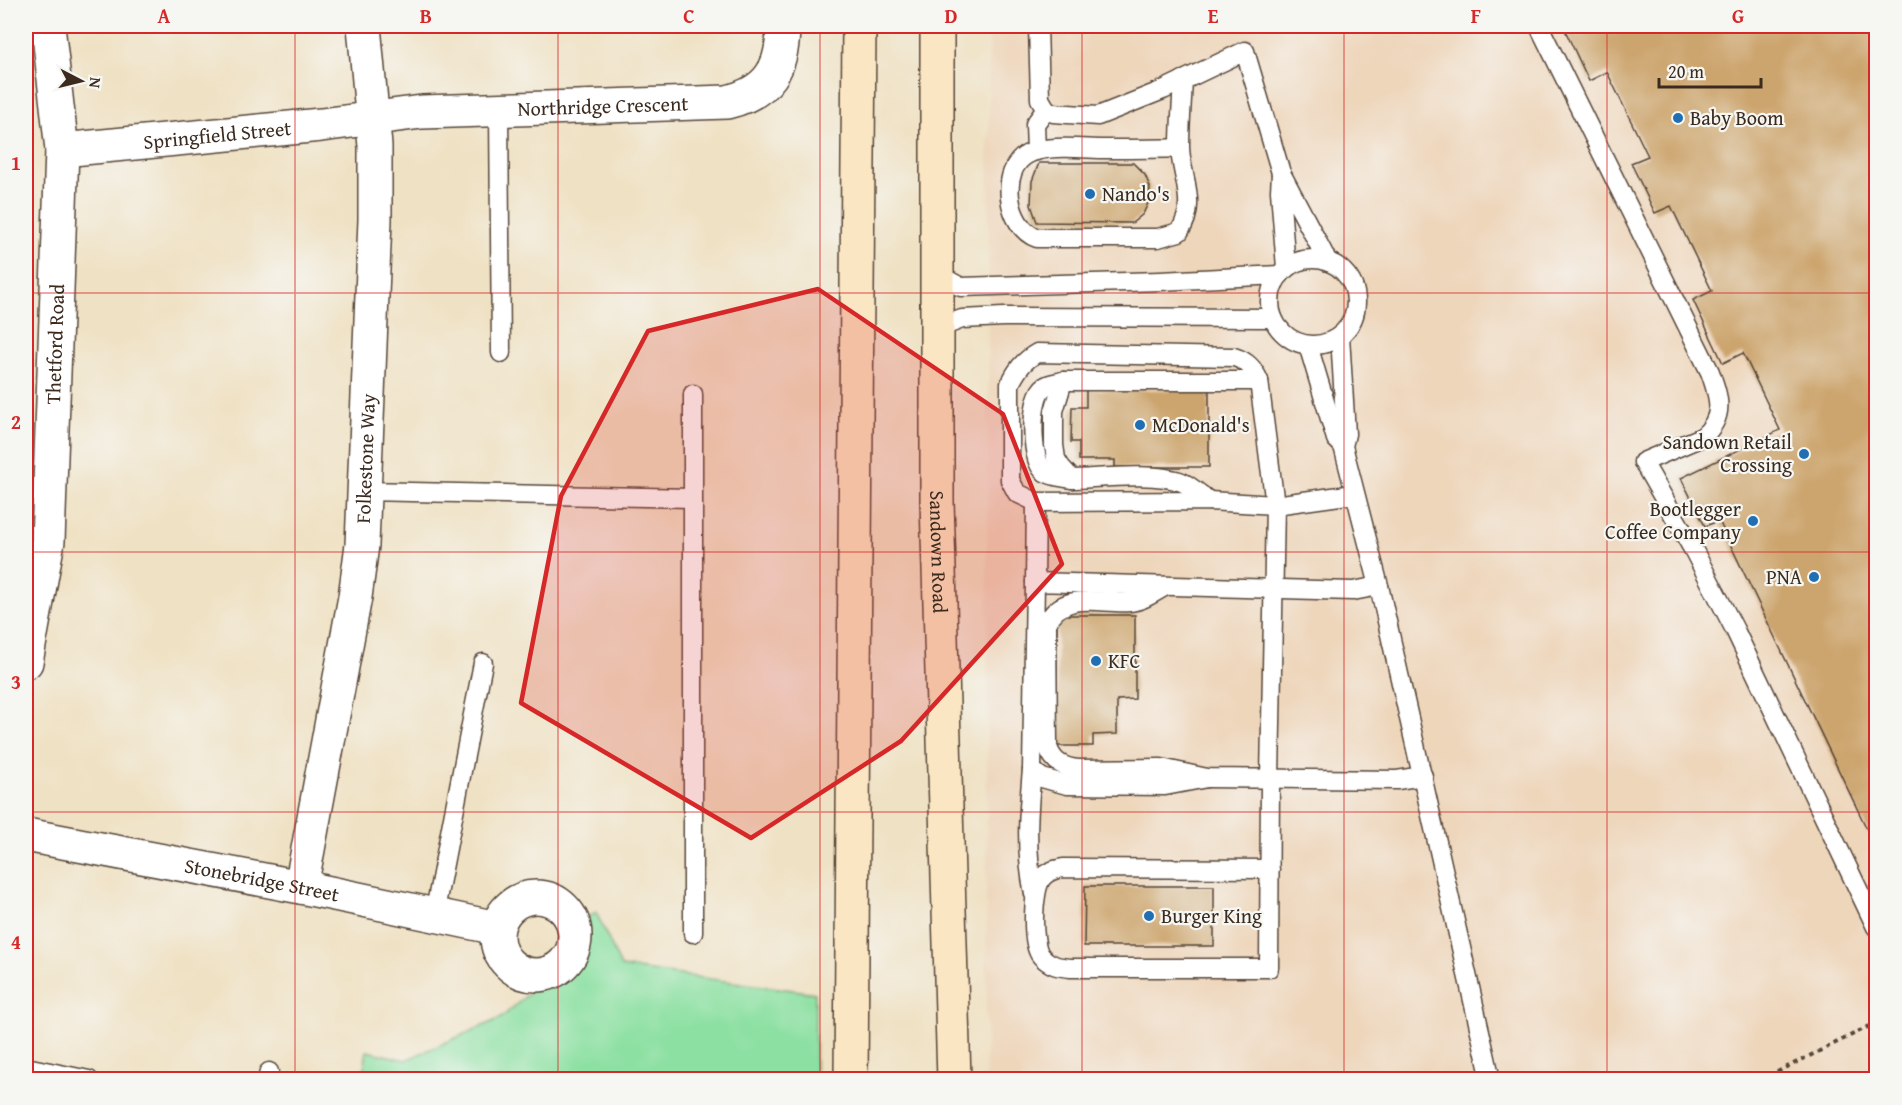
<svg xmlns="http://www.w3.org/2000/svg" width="1902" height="1105" viewBox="0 0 1902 1105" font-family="'Gentium Book Plus',serif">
<rect width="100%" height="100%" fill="#f6f6f2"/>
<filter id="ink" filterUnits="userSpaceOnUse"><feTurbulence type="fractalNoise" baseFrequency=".0167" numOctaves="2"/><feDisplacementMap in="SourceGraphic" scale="12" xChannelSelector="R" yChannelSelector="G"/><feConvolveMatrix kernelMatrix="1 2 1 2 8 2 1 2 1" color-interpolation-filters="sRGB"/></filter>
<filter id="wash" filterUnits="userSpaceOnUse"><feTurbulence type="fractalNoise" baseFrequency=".008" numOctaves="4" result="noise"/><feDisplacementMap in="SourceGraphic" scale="24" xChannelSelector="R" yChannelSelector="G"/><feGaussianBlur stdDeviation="1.35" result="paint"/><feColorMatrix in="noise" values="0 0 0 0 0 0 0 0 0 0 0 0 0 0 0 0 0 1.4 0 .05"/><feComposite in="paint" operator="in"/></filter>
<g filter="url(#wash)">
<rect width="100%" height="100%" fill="#efe1c3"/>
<path fill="#eed6bb" d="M989,26h887v1053l-890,1z"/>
<path fill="#8ce0a2" stroke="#648560" stroke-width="1.5" d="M596,912l25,55 194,26v86h-453l5,-28 39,9 95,-42 34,-30 17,-3 14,-7 12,-12 7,-15 3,-16 -3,-16z"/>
<g id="blocks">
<g fill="#cca46d">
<path d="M1570,26h306v822l-157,-327 -14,5 -24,-48 99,-48 -37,-77 -20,10 -30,-63 19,-9 -41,-85 -16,7 -24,-50 17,-7 -41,-84 -18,9 -25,-53z"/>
<path d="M1039,163h94l12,12 5,12 -1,14 -6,13 -11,9 -95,-1 -6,-17 1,-24z"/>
<path d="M1086,390h123v77h-94v-7h-36v-18h-8l1,-35h14z"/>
<path d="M1064,615h71v84l-18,1v34l-24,1v11h-36v-124z"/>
<path d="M1085,886h129v60h-130z"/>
</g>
</g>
</g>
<g filter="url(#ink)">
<use href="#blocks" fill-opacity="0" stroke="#564537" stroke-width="1.5"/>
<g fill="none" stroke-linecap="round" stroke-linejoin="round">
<g stroke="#564537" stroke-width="21">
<g id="lane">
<path d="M1038,26l2,73 6,10 7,4 45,3 65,-26 82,-39 36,122 47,89"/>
<path d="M1539,26l171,346c9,25 16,45 -8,65l-59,25 51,89 41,79 141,297"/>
<path d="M499,110l2,243"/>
<path d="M1180,148c-25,1 -49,1 -74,1 -22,0 -59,-5 -78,5 -30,15 -21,74 9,84h121l21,-6c20,-28 1,-57 1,-86 0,-22 2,-44 3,-66"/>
<path d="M1036,151l-1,-27 11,-15"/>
<path d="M1281,173l-1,18 6,77"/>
<circle cx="1313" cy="302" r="43"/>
<path d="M936,269l8,9 17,9 199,-6 120,-6"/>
<path d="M936,329l26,-10 42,-2 269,1"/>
<path d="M1340,336l6,98 -3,12 36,140 112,494"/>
<path d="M1308,345l28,94 7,7"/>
<path d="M1063,381c-7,2 -16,2 -21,8 -12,13 -12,72 3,83 8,5 19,5 27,7"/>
<path d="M693,394v539"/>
<path d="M364,491l328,7"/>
<path d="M1209,501c-8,-6 -18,-15 -27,-19 -27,-10 -80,-4 -110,-3l-11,-12 -5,-8 -2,-14v-34l9,-30h196"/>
<path d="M1035,582l1,-80"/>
<path d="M1164,587c-12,7 -22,14 -35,15 -30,2 -66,-12 -82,21l1,124c5,15 15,21 31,22l82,-1 46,10 190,2 26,-4"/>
<path d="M1032,770c-4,42 -7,83 2,124"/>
<path d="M1207,778l-42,8 -98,-1 -25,-7 -10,-8 3,-188 318,9 26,-5"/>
<path d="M1270,869l-207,-1c-9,2 -15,3 -21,10 -10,12 -11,67 -1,78 9,10 18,11 30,12h198l1,-189 5,-274 -16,-124c-5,-13 -12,-20 -25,-24l-197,-4c-14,8 -20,17 -27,31v96l7,13 19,9 173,-1 66,4 79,-11"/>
<path d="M434,915l49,-252"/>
<path d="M26,1067l63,13"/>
<path d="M267,1080l2,-8"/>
</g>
</g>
<g stroke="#564537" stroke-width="36">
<g id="street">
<path id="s1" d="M62,150l259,-25 101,-13 305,-10c42,-10 56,-34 56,-76"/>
<path id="s2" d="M26,662l22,-121 14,-391 -14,-124"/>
<path id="s3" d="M26,835l275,52 196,41"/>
<path id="s4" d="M301,887l54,-290 7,-52 13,-325v-74l-11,-120"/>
<circle cx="536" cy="936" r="39"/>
</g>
</g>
<g stroke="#564537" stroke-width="36">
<g id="secondary">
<path id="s5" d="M937,26v475l17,579"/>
<path d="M851,1080l8,-1054"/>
</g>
</g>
<path stroke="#564537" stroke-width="4" stroke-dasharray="4.5 4.5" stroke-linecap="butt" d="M1761,1080l115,-57"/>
<use href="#lane" stroke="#fff" stroke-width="18"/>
<use href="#street" stroke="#fff" stroke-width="33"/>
<use href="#secondary" stroke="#fbe6c4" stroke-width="33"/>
</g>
</g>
<path fill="#d62828" fill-opacity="0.2" stroke="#d62828" stroke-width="4.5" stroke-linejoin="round" d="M818,289l185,125 59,150 -161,177 -150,97 -230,-135 40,-207 87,-165z"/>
<path fill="none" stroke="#d62828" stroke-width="1.5" stroke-opacity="0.55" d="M295,26v1054M558,26v1054M820,26v1054M1082,26v1054M1344,26v1054M1607,26v1054M26,293h1850M26,552h1850M26,812h1850"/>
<g fill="#1f6fb2" stroke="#f6f6f2" stroke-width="2">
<circle cx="1678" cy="118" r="6"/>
<circle cx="1090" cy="194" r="6"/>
<circle cx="1140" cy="425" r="6"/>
<circle cx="1804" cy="454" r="6"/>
<circle cx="1753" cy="521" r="6"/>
<circle cx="1814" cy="577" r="6"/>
<circle cx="1096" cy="661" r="6"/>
<circle cx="1149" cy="916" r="6"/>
</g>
<g text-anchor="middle" stroke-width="4.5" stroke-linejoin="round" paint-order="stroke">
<g font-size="20" fill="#3b2a1e" stroke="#f6f6f2">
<text dy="7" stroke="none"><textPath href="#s1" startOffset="543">Northridge Crescent</textPath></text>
<text dy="7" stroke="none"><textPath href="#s1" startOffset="156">Springfield Street</textPath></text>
<text dy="7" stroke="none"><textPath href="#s2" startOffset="320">Thetford Road</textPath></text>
<text dy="7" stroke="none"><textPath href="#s4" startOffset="434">Folkestone Way</textPath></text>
<text dy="7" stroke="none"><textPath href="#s5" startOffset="526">Sandown Road</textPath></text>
<text dy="7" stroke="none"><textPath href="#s3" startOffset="240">Stonebridge Street</textPath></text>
</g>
<g font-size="20" fill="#3b2a1e" stroke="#f6f6f2" text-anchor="start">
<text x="1690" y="125">Baby Boom</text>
<text x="1102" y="201">Nando's</text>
<text x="1152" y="432">McDonald's</text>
<text x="1792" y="449" text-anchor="end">Sandown Retail<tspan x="1792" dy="23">Crossing</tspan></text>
<text x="1741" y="516" text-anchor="end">Bootlegger<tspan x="1741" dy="23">Coffee Company</tspan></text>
<text x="1802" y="584" text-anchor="end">PNA</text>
<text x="1108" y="668">KFC</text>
<text x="1161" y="923">Burger King</text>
</g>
</g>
<rect width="1902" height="1105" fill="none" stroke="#f6f6f2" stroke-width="66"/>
<g transform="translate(81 81) rotate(97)" stroke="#f6f6f2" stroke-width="4.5" paint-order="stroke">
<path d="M0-4.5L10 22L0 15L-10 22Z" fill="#3b2a1e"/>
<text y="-9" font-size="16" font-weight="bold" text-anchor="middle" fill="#3b2a1e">N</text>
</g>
<path d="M1659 78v9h102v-9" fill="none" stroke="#3b2a1e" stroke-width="3"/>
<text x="1668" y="78" font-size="18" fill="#3b2a1e" stroke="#f6f6f2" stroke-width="4.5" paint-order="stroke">20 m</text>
<rect x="33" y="33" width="1836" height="1039" fill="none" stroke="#d62828" stroke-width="2"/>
<g font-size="20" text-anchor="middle" font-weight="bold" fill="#d62828">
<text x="164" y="23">A</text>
<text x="426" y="23">B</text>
<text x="689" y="23">C</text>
<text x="951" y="23">D</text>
<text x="1213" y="23">E</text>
<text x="1476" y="23">F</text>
<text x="1738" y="23">G</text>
<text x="16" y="170">1</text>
<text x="16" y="429">2</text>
<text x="16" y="689">3</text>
<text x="16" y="949">4</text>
</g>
</svg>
